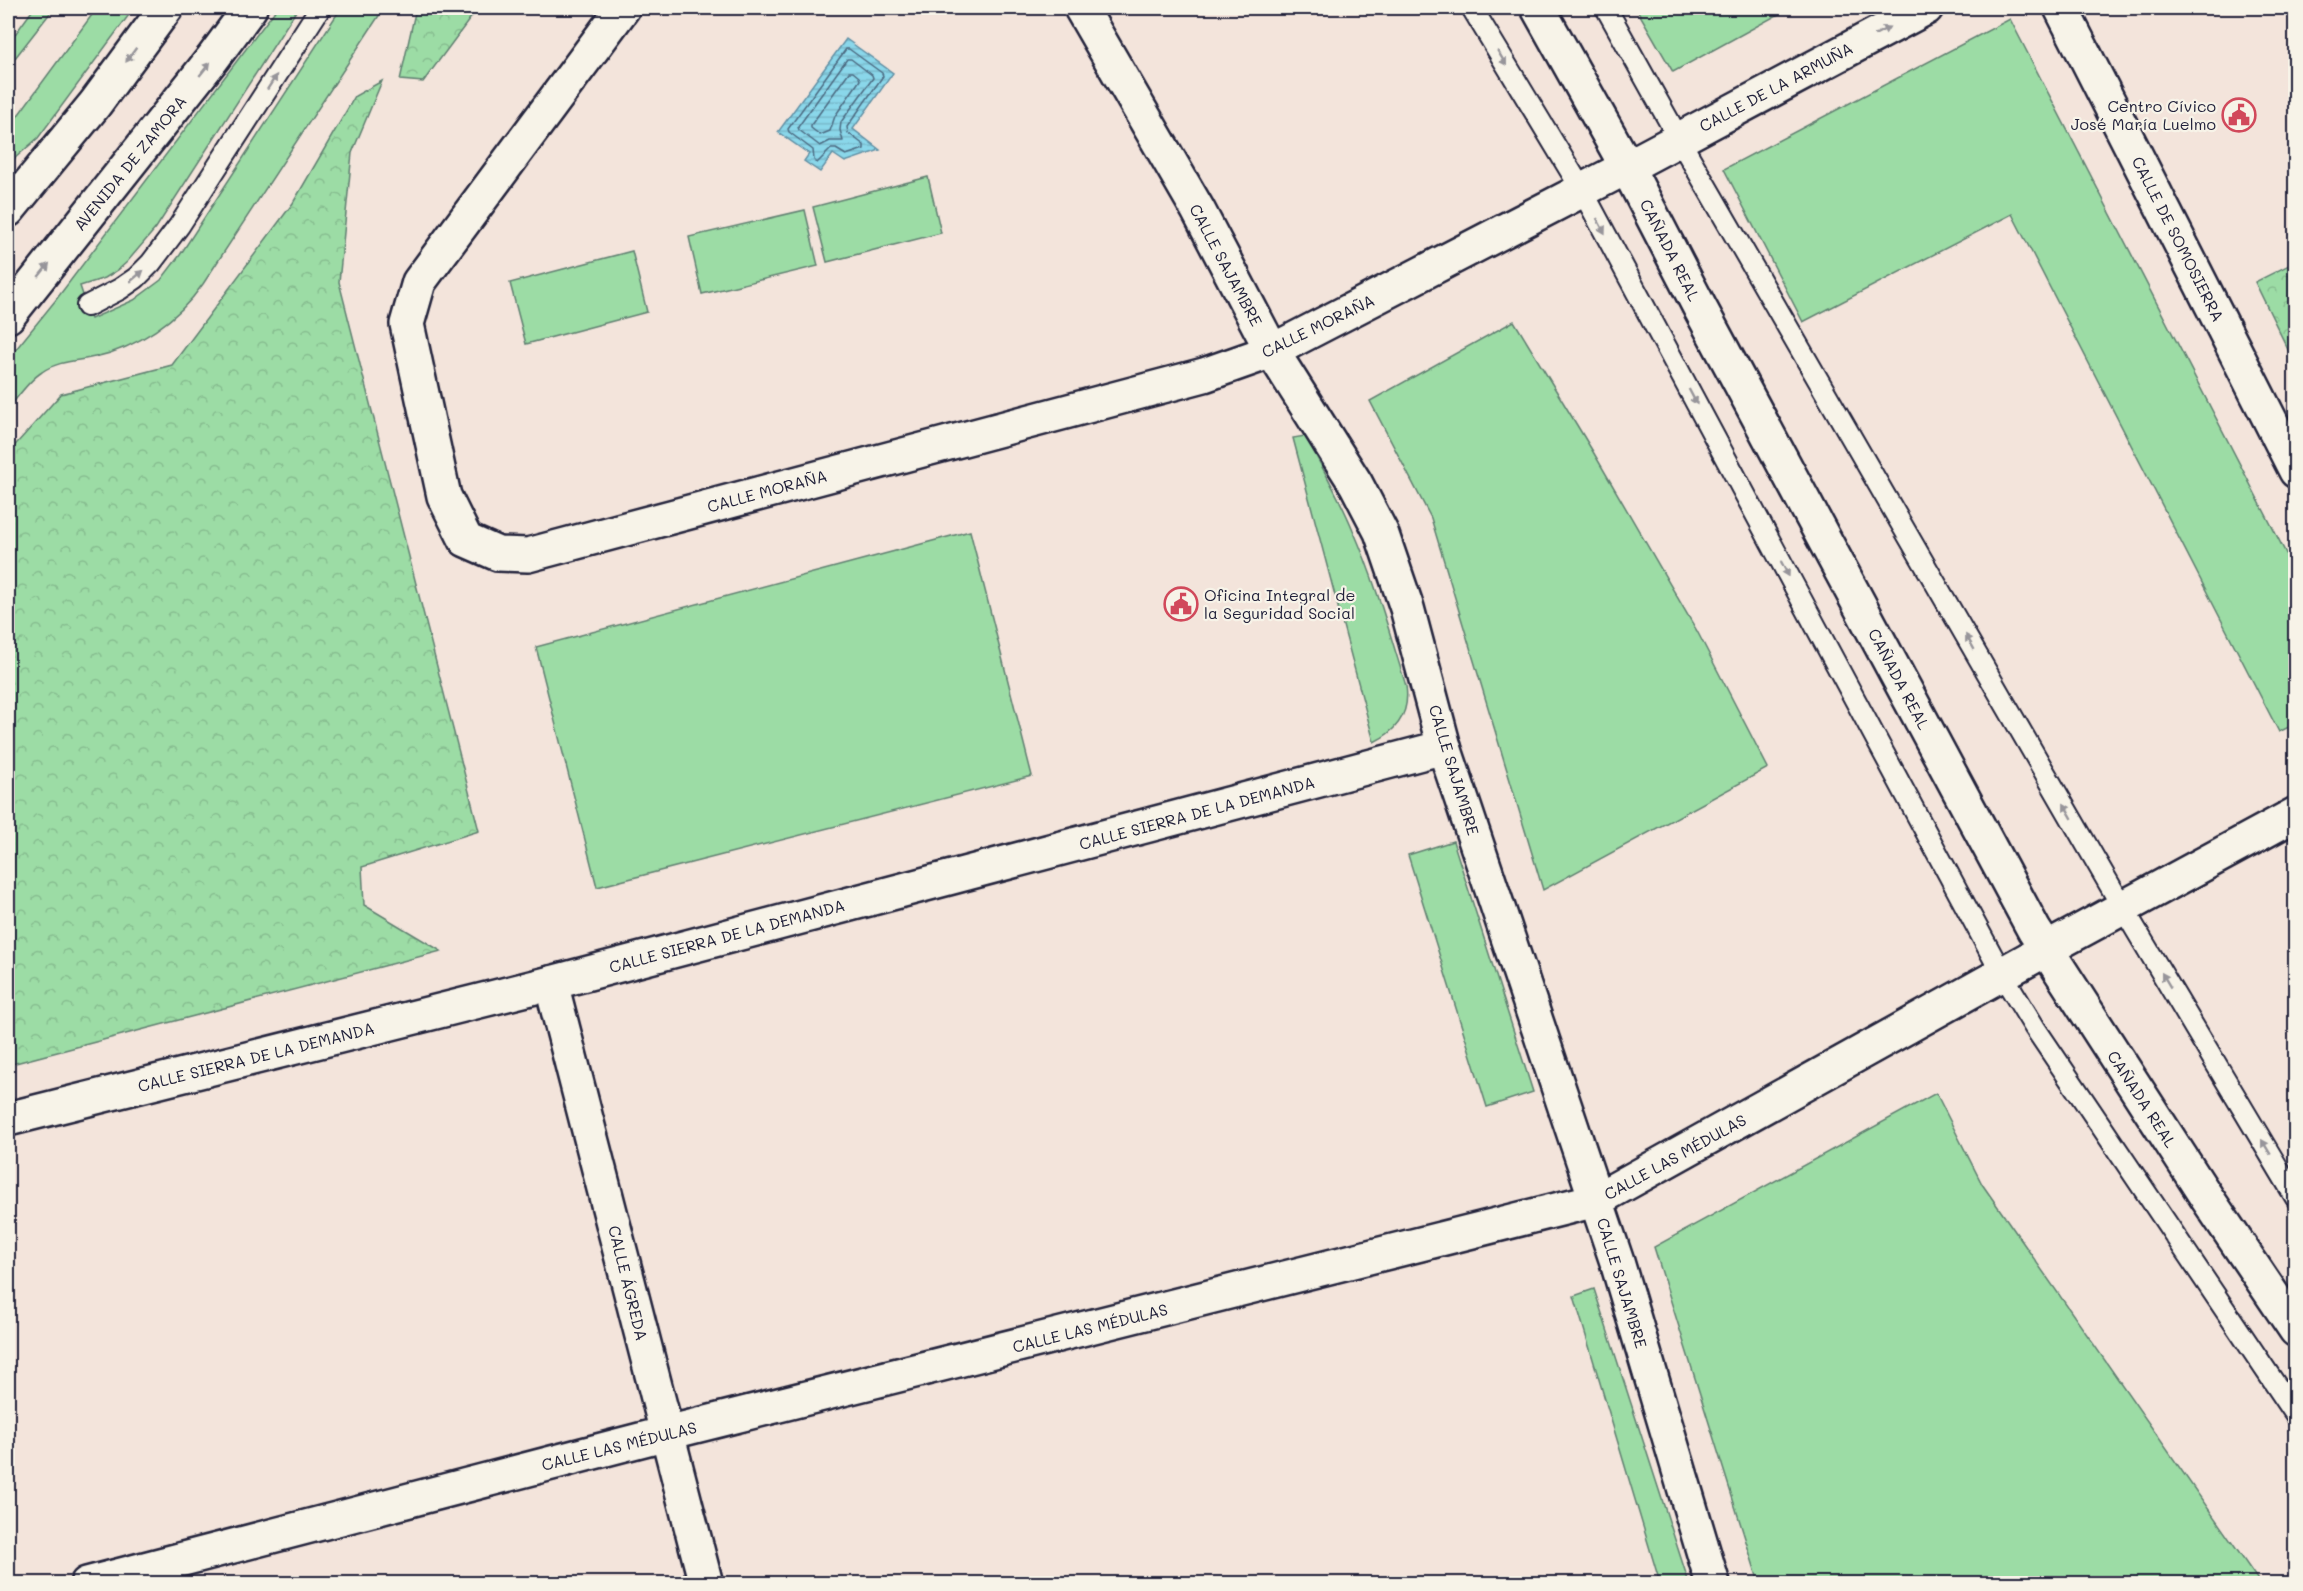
<svg xmlns="http://www.w3.org/2000/svg" width="2303" height="1591" viewBox="0 0 2303 1591" font-family="Mali,sans-serif">
<defs>
<pattern id="forest-crowns" width="20" height="18" patternUnits="userSpaceOnUse" patternTransform="scale(1.5)"><rect width="20" height="18" fill="#9cdca5"/><path d="M2 6a3 3 0 1 1 6 0M12 15a3 3 0 1 1 6 0" fill="none" stroke="#86bc8f"/></pattern>
<pattern id="water-rules" width="6" height="5" patternUnits="userSpaceOnUse" patternTransform="scale(1.5)"><rect width="6" height="5" fill="#8ad7ea"/><path d="M0 2.5h6" fill="none" stroke="#77b8ca"/></pattern>
</defs>
<rect width="100%" height="100%" fill="#f3e4db"/>
<filter id="ink" filterUnits="userSpaceOnUse"><feTurbulence type="fractalNoise" baseFrequency=".0167" numOctaves="2"/><feDisplacementMap in="SourceGraphic" scale="12" xChannelSelector="R" yChannelSelector="G"/><feConvolveMatrix kernelMatrix="1 2 1 2 8 2 1 2 1" color-interpolation-filters="sRGB"/></filter>
<g filter="url(#ink)">
<g fill="#9cdca5" stroke="#5f7f70" stroke-width="1.5">
<path d="M34,8h20l-46,59v-23z"/>
<path d="M97,8h37l-96,130 -30,26v-35z"/>
<path d="M277,8h21l-142,220 -29,34 -9,8 -13,8 -25,8 11,33 43,-19 27,-20 19,-25 161,-247h43l-181,276c-25,36 -66,64 -108,73 -18,4 -38,4 -53,15 -14,9 -24,25 -34,37v-50l47,-58z"/>
<path d="M1636,8h154l-117,64z"/>
<path d="M2010,19l285,552v153l-16,8 -267,-518 -209,108 -79,-153z"/>
<path d="M928,177l13,56 -114,29 -14,-55z"/>
<path d="M805,210l13,56 -116,28 -13,-57z"/>
<path d="M632,251l15,61 -121,32 -16,-61z"/>
<path d="M1514,321l78,129 105,181 71,137 -225,122 -112,-372 -61,-117z"/>
<path d="M1305,436c17,31 35,62 48,94 22,50 37,104 53,156 4,27 -9,45 -32,56l-81,-304z"/>
<path d="M970,531l62,245 -435,111 -61,-240z"/>
<path d="M1453,841l80,251 -46,15 -79,-252z"/>
<path d="M1936,1093l46,91 278,399h-501l-105,-336z"/>
<path d="M1594,1289l95,294h-29l-86,-287z"/>
</g>
<g fill="url(#forest-crowns)" stroke="#5f7f70" stroke-width="1.5">
<path d="M416,8h62l-55,74 -23,-2z"/>
<path d="M382,81l-30,72 -13,129 140,549 -117,36 2,38 77,46 -433,114v-612l53,-59 111,-29 121,-162 62,-107z"/>
<path d="M2295,262v102l-40,-82z"/>
</g>
<path fill="url(#water-rules)" stroke="#608fa4" stroke-width="1.5" d="M846,39l47,34 -40,56 27,21 -35,12 -12,-8 -13,18 -16,-11 5,-7 -31,-22z"/>
<g fill="none" stroke-linecap="round" stroke-linejoin="round">
<g stroke="#4c6a81" stroke-width="1.5">
<path d="M846,49h3l33,24 1,3 -36,51 1,6 16,12v4l-18,6 -10,-6h-5l-14,14 -3,-3 -1,-10 -24,-18 -1,-3z"/>
<path d="M847,59h4l21,16 1,3 -32,44 -1,8 3,11h-13l-10,5 -21,-16 -1,-3z"/>
<path d="M849,72h4l6,5 1,3 -25,36 -5,15 -10,4 -9,-7v-3z"/>
</g>
<g stroke="#22223b" stroke-width="24">
<g id="service">
<path d="M1472,8l110,182 420,784 33,54 261,387"/>
<path d="M1606,8l73,131 444,769 173,290"/>
<path d="M87,306l33,-17 16,-11 15,-15 28,-37 141,-218"/>
</g>
</g>
<g stroke="#22223b" stroke-width="38">
<g id="minor">
<path d="M623,8l-204,274 -12,42 37,172 22,44 32,14 30,1 676,-180 68,-24 355,-184 299,-159"/>
<path d="M1081,8l117,202 74,141 84,133 25,48 26,76 37,139 173,515 96,322"/>
<path d="M2061,8l235,463"/>
<path d="M551,983l155,601"/>
<path d="M8,1119l543,-136 893,-236"/>
<path d="M87,1584l580,-151 929,-233 449,-250"/>
</g>
</g>
<g stroke="#22223b" stroke-width="38">
<g id="tertiary">
<path d="M1538,8l89,159 73,141 334,622 173,268 89,132"/>
<path d="M2045,950l251,-136"/>
</g>
</g>
<g stroke="#22223b" stroke-width="38">
<g id="trunk">
<path d="M8,210l87,-106 71,-96"/>
<path d="M8,316l205,-258 37,-50"/>
</g>
</g>
<use href="#service" stroke="#f7f3e8" stroke-width="20"/>
<use href="#minor" stroke="#f7f3e8" stroke-width="33"/>
<use href="#tertiary" stroke="#f7f3e8" stroke-width="33"/>
<use href="#trunk" stroke="#f7f3e8" stroke-width="33"/>
</g>
<defs><path id="oneway-solid" d="M-6-.8H1V-3.2L6.5 0L1 3.2V.8H-6Z" transform="scale(1.5)"/></defs>
<g fill="#97959a">
<use href="#oneway-solid" transform="translate(1882 31) rotate(-28)"/>
<use href="#oneway-solid" transform="translate(131 55) rotate(126)"/>
<use href="#oneway-solid" transform="translate(1502 58) rotate(59)"/>
<use href="#oneway-solid" transform="translate(205 69) rotate(-51)"/>
<use href="#oneway-solid" transform="translate(272 82) rotate(-57)"/>
<use href="#oneway-solid" transform="translate(1601 226) rotate(62)"/>
<use href="#oneway-solid" transform="translate(44 270) rotate(-51)"/>
<use href="#oneway-solid" transform="translate(137 276) rotate(-40)"/>
<use href="#oneway-solid" transform="translate(1693 397) rotate(62)"/>
<use href="#oneway-solid" transform="translate(1785 569) rotate(62)"/>
<use href="#oneway-solid" transform="translate(1970 642) rotate(-120)"/>
<use href="#oneway-solid" transform="translate(2068 811) rotate(-120)"/>
<use href="#oneway-solid" transform="translate(2166 980) rotate(-121)"/>
<use href="#oneway-solid" transform="translate(2266 1147) rotate(-121)"/>
</g>
</g>
<defs>
<g id="civic-ring" transform="scale(1.725)"><circle r="9.5" fill="#f7f3e8" stroke="#d1495b" stroke-width="1.5"/><path d="M-.6-6.5H3V-4.5H.6V-3L4-1V1h2V6H-6V1h2V-1L-.6-3ZM-1.2 2.5V6h2.4V2.5Z" fill="#d1495b"/></g>
</defs>
<g fill-rule="evenodd">
<use href="#civic-ring" x="2239" y="115"/>
<use href="#civic-ring" x="1181" y="604"/>
</g>
<g text-anchor="middle" stroke-width="4.5" stroke-linejoin="round" paint-order="stroke">
<g font-size="16" fill="#22223b" stroke="#f7f3e8">
<text transform="translate(1776 87) rotate(-28)" y="6">CALLE DE LA ARMUÑA</text>
<text transform="translate(130 163) rotate(-51)" y="6">AVENIDA DE ZAMORA</text>
<text transform="translate(2178 239) rotate(63)" y="6">CALLE DE SOMOSIERRA</text>
<text transform="translate(1670 250) rotate(63)" y="6">CAÑADA REAL</text>
<text transform="translate(1226 265) rotate(62)" y="6">CALLE SAJAMBRE</text>
<text transform="translate(1318 326) rotate(-26)" y="6">CALLE MORAÑA</text>
<text transform="translate(767 491) rotate(-15)" y="6">CALLE MORAÑA</text>
<text transform="translate(1899 679) rotate(62)" y="6">CAÑADA REAL</text>
<text transform="translate(1454 770) rotate(73)" y="6">CALLE SAJAMBRE</text>
<text transform="translate(1197 813) rotate(-15)" y="6">CALLE SIERRA DE LA DEMANDA</text>
<text transform="translate(727 936) rotate(-15)" y="6">CALLE SIERRA DE LA DEMANDA</text>
<text transform="translate(256 1057) rotate(-14)" y="6">CALLE SIERRA DE LA DEMANDA</text>
<text transform="translate(2142 1099) rotate(57)" y="6">CAÑADA REAL</text>
<text transform="translate(1675 1157) rotate(-29)" y="6">CALLE LAS MÉDULAS</text>
<text transform="translate(628 1283) rotate(76)" y="6">CALLE ÁGREDA</text>
<text transform="translate(1622 1283) rotate(73)" y="6">CALLE SAJAMBRE</text>
<text transform="translate(1090 1328) rotate(-14)" y="6">CALLE LAS MÉDULAS</text>
<text transform="translate(619 1446) rotate(-14)" y="6">CALLE LAS MÉDULAS</text>
</g>
<g font-size="16" fill="#22223b" stroke="#f7f3e8" text-anchor="end">
<text x="2216" y="112">Centro Cívico<tspan x="2216" dy="18">José María Luelmo</tspan></text>
<text x="1204" y="601" text-anchor="start">Oficina Integral de<tspan x="1204" dy="18">la Seguridad Social</tspan></text>
</g>
</g>
<rect width="2303" height="1591" fill="none" stroke="#f7f3e8" stroke-width="30"/>
<rect x="15" y="15" width="2273" height="1561" fill="none" stroke="#22223b" stroke-width="2" filter="url(#ink)"/>
</svg>
